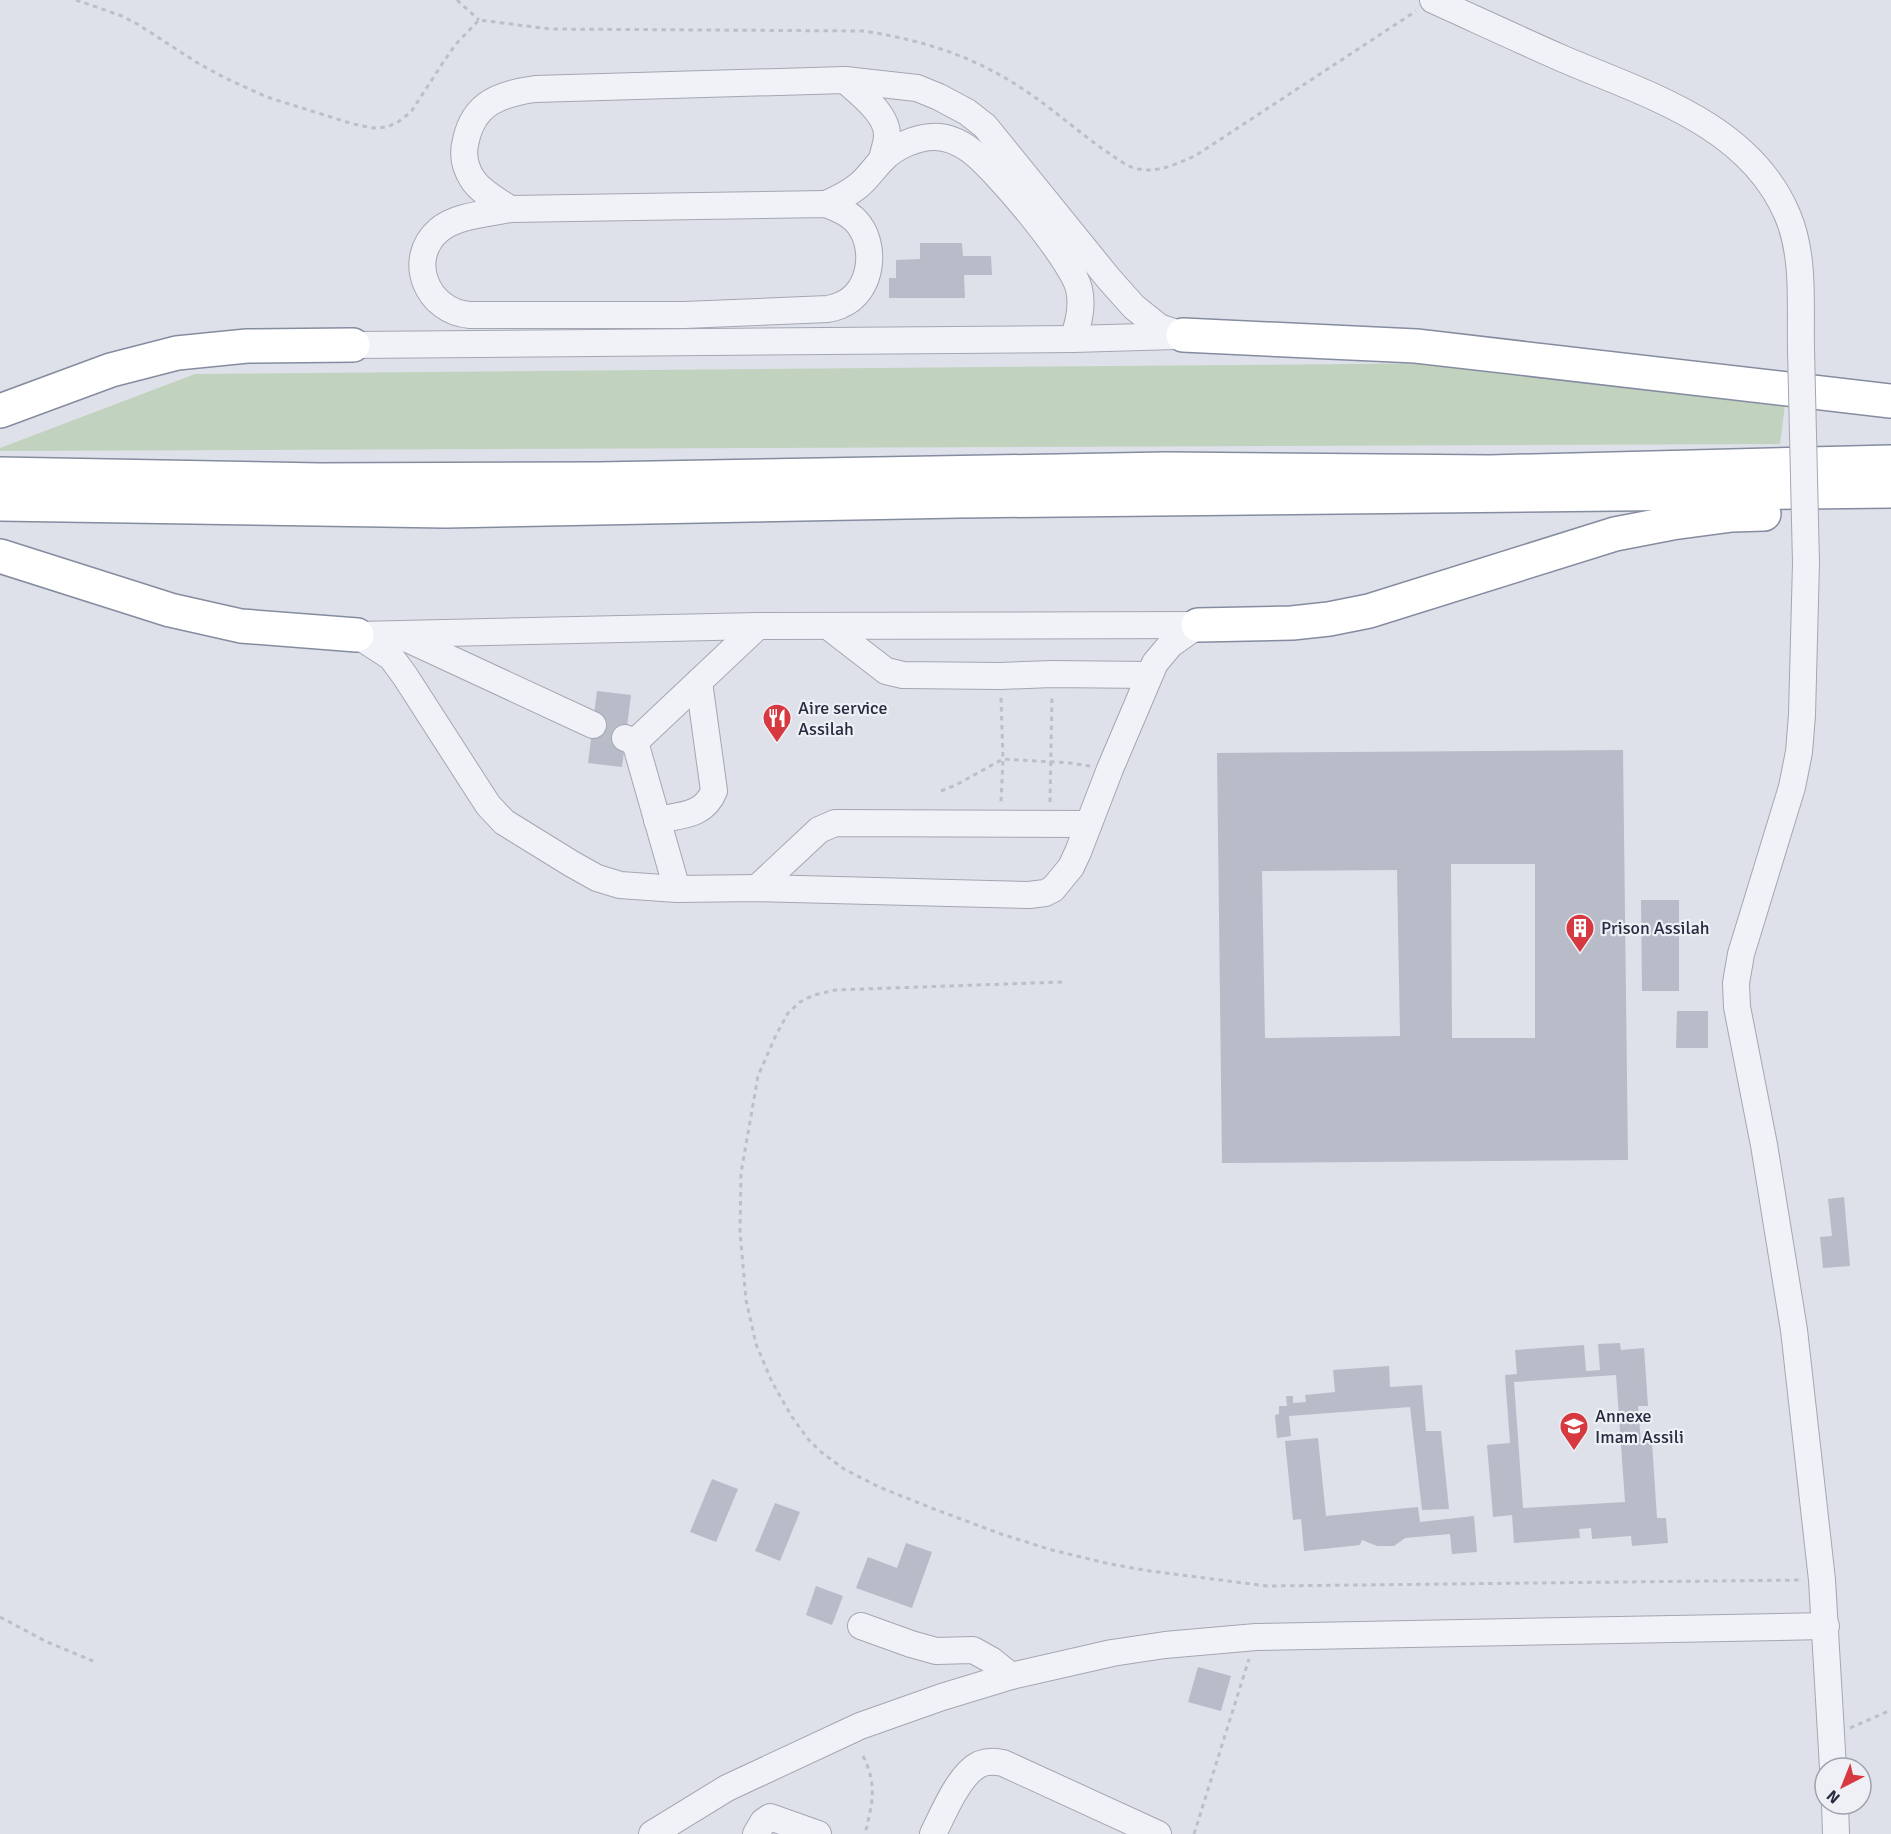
<svg xmlns="http://www.w3.org/2000/svg" width="1891" height="1834" viewBox="0 0 1891 1834" font-family="Signika,sans-serif">
<rect width="100%" height="100%" fill="#dee1e9"/>
<path fill="#c1d3bf" d="M1461,363l324,42 -5,39 -1780,7v-3l195,-74z"/>
<g fill="#b8bcc9" fill-rule="evenodd">
<path d="M920,243h42l1,13h28l1,19h-28l1,23h-76v-20h7v-18l24,-1z"/>
<path d="M597,691l34,4 -9,72 -34,-4z"/>
<path d="M1623,750l5,410 -406,3 -5,-410zM1451,864h84v174h-83zM1397,870l3,166 -135,2 -3,-167z"/>
<path d="M1641,900h38v91h-37z"/>
<path d="M1677,1011h31v37h-32z"/>
<path d="M1844,1197l6,69 -27,2 -3,-31 12,-1 -4,-37z"/>
<path d="M1620,1343l1,7 23,-2 4,58h-10l3,37 11,-1 5,76h9l2,25 -36,3 -1,-10 -39,3 -1,-11 -12,1 1,9 -66,5 -2,-28 -19,2 -6,-72 23,-2 -5,-68 12,-1 -2,-24 69,-5 2,26 14,-1 -2,-26zM1616,1375l9,127 -102,6 -9,-126z"/>
<path d="M1389,1366l1,21 32,-2 4,46h15l8,78 -27,1 -12,-103 -121,9 2,20 -14,2 -2,-23 4,-1v-8h8l-1,-10h7v7l13,-1 -1,-7 30,-3 -2,-22z"/>
<path d="M1318,1438l8,78 92,-9 2,15 54,-6 3,36 -25,2 -2,-20 -45,4 -11,8h-17l-15,-6 -2,5 -56,6 -3,-32 -8,1 -8,-79z"/>
<path d="M712,1479l26,10 -22,53 -26,-10z"/>
<path d="M775,1503l25,9 -20,49 -25,-10z"/>
<path d="M906,1543l26,9 -20,56 -56,-20 12,-31 29,11z"/>
<path d="M816,1586l27,10 -11,29 -26,-10z"/>
<path d="M1198,1667l33,9 -10,35 -33,-9z"/>
</g>
<g fill="none" stroke-linecap="round" stroke-linejoin="round">
<path stroke="#b9bdc7" stroke-width="26" stroke-dasharray="26 13" stroke-linecap="butt" d="M593,725l32,13"/>
<g stroke="#a3a7b3" stroke-width="28">
<g id="minor">
<path d="M1433,0c42,19 85,39 128,58 83,36 187,65 226,156 18,41 13,90 14,135"/>
<path d="M845,80c14,13 43,34 42,56 0,8 -4,16 -5,24"/>
<path d="M826,204c12,-5 22,-10 32,-18 10,-8 16,-18 25,-27 12,-12 31,-21 49,-22 13,-1 27,5 38,13 25,18 103,111 109,139 4,17 0,34 -6,50"/>
<path d="M510,209c-23,5 -53,6 -71,21 -34,29 -12,82 31,85h214l144,-6c4,-1 9,-2 13,-4 32,-13 37,-62 14,-85 -8,-8 -18,-12 -29,-16l-316,5c-13,-9 -28,-16 -37,-29 -8,-12 -11,-26 -7,-40 8,-37 34,-46 69,-51l310,-9 72,8 22,9 28,15 18,14 124,153 25,28 25,20 24,8"/>
<path d="M353,345l720,-6 104,-3"/>
<path d="M1806,563l-4,152 -3,37 -7,35 -51,167 -5,29 1,24 27,138 30,185 28,250 11,188"/>
<path d="M829,627l57,44 17,4 97,1 52,-2 97,1"/>
<path d="M357,635l34,22 14,19 83,129 16,17 68,42 25,14 23,7 57,4 80,-1 272,7 16,-2 8,-4 18,-22 7,-15 32,-83 45,-106 16,-19 27,-19"/>
<path d="M357,635l401,-9 440,-1"/>
<path d="M399,635l194,90"/>
<path d="M625,738l10,4 42,147"/>
<path d="M635,742l123,-116"/>
<path d="M657,820c24,-5 47,-4 57,-29l-15,-109"/>
<path d="M757,888l62,-58 16,-7 253,1"/>
<path d="M861,1626l50,18 25,7 37,-1 18,10 20,16"/>
<path d="M1835,1804l1,30"/>
<path d="M652,1834l75,-46 133,-62 82,-29 69,-21 101,-23 53,-8 91,-8 570,-11"/>
<path d="M756,1834l7,-12 7,-5 48,17"/>
<path d="M933,1834c10,-20 26,-60 47,-70 8,-3 15,-3 23,-1l155,71"/>
</g>
</g>
<g stroke="#858ca0" stroke-width="36">
<g id="highway">
<path d="M1183,335l233,11 475,55"/>
<path d="M0,411l111,-41 66,-17 70,-7 106,-1"/>
<path d="M0,474l320,6 278,-1 568,-10 324,3 401,-10"/>
<path d="M0,504l446,7 512,-10 933,-10"/>
<path d="M0,556l170,54 71,16 116,9"/>
<path d="M1198,625l94,-2 37,-4 40,-8 246,-77 57,-11 60,-8 32,-1"/>
</g>
</g>
<g stroke="#bcbfc8" stroke-width="3" stroke-dasharray="4.5 4.5" stroke-linecap="butt">
<path d="M76,0l46,16 17,9 57,37 29,16 42,19 86,27 20,4 14,-1 11,-5 13,-10 33,-51 12,-17 23,-24 71,9 314,2c63,10 116,27 169,65 26,18 50,40 77,58 8,5 17,13 28,15 20,4 38,-5 57,-13l221,-145"/>
<path d="M457,0l22,20"/>
<path d="M1001,698l2,61 -2,43"/>
<path d="M941,791l15,-6 47,-26 67,4 20,3"/>
<path d="M1050,802l2,-107"/>
<path d="M1062,982l-227,8 -21,5 -14,7 -12,11 -12,22 -18,41 -17,97 -1,58 6,69 10,44 16,38 20,35 16,22 13,13 23,17 35,18 55,22 67,25 51,16 58,14 40,7 117,15 535,-6"/>
<path d="M0,1617l47,25 46,19"/>
<path d="M1850,1728l41,-18"/>
<path d="M863,1756c15,30 9,48 2,78"/>
<path d="M1194,1834l55,-175"/>
</g>
<use href="#minor" stroke="#f1f2f7" stroke-width="26"/>
<use href="#highway" stroke="#fff" stroke-width="33"/>
<g stroke="#a3a7b3" stroke-width="28" stroke-linecap="butt">
<path id="minor-bridge" d="M1801,349l5,214"/>
</g>
<use href="#minor-bridge" stroke="#f1f2f7" stroke-width="26"/>
</g>
<defs>
<g id="restaurant-pin" transform="scale(1.5)"><path d="M0 17L-7.5 6A9.5 9.5 0 1 1 7.5 6Z" fill="#d63a40" stroke="#eef0f6"/><path d="M-5-6h1v4h1v-4h1v4h1v-4h1v5L-1.5 .5V6h-2V.5L-5-1ZM5-6V6H3V1.5H1.5Q1.5-4 5-6Z" fill="#fff"/></g>
<g id="building-pin" transform="scale(1.5)"><path d="M0 17L-7.5 6A9.5 9.5 0 1 1 7.5 6Z" fill="#d63a40" stroke="#eef0f6"/><path d="M-4-6H4V6H1V3H-1V6H-4ZM-2.5-4.3h1.7v1.8h-1.7ZM.8-4.3h1.7v1.8H.8ZM-2.5-1h1.7V.8h-1.7ZM.8-1h1.7V.8H.8Z" fill="#fff"/></g>
<g id="school-pin" transform="scale(1.5)"><path d="M0 17L-7.5 6A9.5 9.5 0 1 1 7.5 6Z" fill="#d63a40" stroke="#eef0f6"/><path d="M0-5L7-2L0 1L-7-2ZM-4 1L0 2.5L4 1V4Q0 6-4 4Z" fill="#fff"/></g>
</defs>
<g fill-rule="evenodd">
<use href="#restaurant-pin" x="777" y="718"/>
<use href="#building-pin" x="1580" y="928"/>
<use href="#school-pin" x="1574" y="1426"/>
</g>
<g text-anchor="middle" stroke-width="4.5" stroke-linejoin="round" paint-order="stroke">
<g font-size="18" fill="#262d41" stroke="#eef0f6" text-anchor="start">
<text x="798" y="714">Aire service<tspan x="798" dy="21">Assilah</tspan></text>
<text x="1601" y="934">Prison Assilah</text>
<text x="1595" y="1422">Annexe<tspan x="1595" dy="21">Imam Assili</tspan></text>
</g>
</g>
<g transform="translate(1843 1786) rotate(222)"><circle r="28" fill="#eef0f6" stroke="#9ea2ae" stroke-width="1.5"/>
<path d="M0-4.5L10 22L0 15L-10 22Z" fill="#d63a40"/>
<text y="-9" font-size="16" font-weight="bold" text-anchor="middle" fill="#262d41">N</text>
</g>
</svg>
